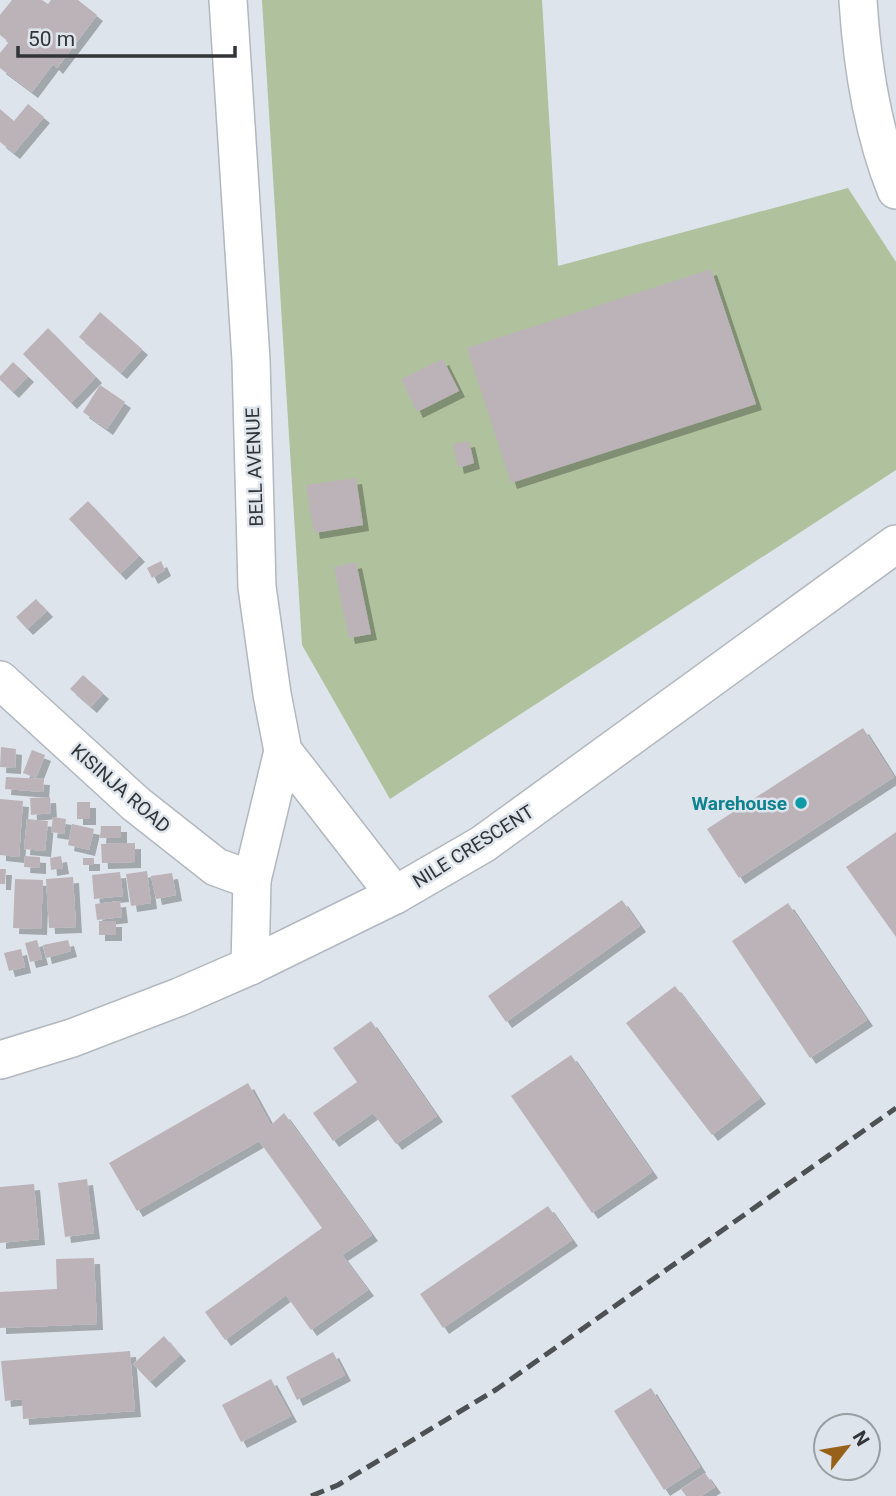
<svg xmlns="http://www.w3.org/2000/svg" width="896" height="1496" viewBox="0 0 896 1496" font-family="Roboto,sans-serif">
<defs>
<filter id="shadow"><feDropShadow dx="6" dy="6" stdDeviation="0" flood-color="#0004"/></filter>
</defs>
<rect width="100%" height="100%" fill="#dde4eb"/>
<path fill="#afc19d" d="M262,0h280l16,266 290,-78 48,74v208l-506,329 -88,-154z"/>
<g fill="#bcb3b9" filter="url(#shadow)">
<path d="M12,0h30l6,4 3,-4h27l19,15 -40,53 -4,-4 -21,28 -32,-24v-15l9,-11 -9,-7v-20z"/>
<path d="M28,104l16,13 -30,36 -14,-11v-33l14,12z"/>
<path d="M711,269l45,135 -245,79 -44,-135z"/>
<path d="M100,312l42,37 -21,24 -42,-36z"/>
<path d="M48,328l48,49 -25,26 -48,-49z"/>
<path d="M443,359l16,32 -42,21 -16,-33z"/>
<path d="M13,362l15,14 -15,16 -13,-12v-4z"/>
<path d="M100,385l25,17 -18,27 -24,-17z"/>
<path d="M469,441l5,22 -16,5 -5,-24z"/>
<path d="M356,478l7,47 -49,8 -8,-48z"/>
<path d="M88,501l51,55 -19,18 -51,-55z"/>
<path d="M161,561l4,9 -13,8 -5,-10z"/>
<path d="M356,562l15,72 -22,4 -15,-71z"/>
<path d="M36,599l11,12 -20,18 -11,-12z"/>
<path d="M83,675l20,18 -12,14 -21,-18z"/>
<path d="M863,728l31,49 -155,101 -32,-49z"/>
<path d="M1,747l15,2 -1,19 -15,-1z"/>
<path d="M32,750l13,5 -9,23 -13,-5z"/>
<path d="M6,777l38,2 -1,13 -38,-3z"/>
<path d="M50,797l1,16 -20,2 -1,-17z"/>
<path d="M0,799l23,2 -4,56 -19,-2z"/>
<rect x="77" y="802" width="13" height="17"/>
<path d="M53,817l13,2 -2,15 -13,-2z"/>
<path d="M27,819l21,2 -3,30 -21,-2z"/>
<path d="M72,824l22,5 -5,21 -21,-5z"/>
<path d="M101,826h20v12h-21z"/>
<path d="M896,832v105l-50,-70z"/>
<path d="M135,843v19l-33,1 -1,-19z"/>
<path d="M25,856l15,1v11l-16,-1z"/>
<path d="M61,856l2,12 -12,2 -1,-12z"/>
<rect x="83" y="858" width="11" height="7"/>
<path d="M0,869h6l-1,15h-5z"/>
<path d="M147,871l4,32 -20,3 -5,-32z"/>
<path d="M120,872l3,24 -29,3 -2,-24z"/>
<path d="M172,873l4,22 -20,4 -5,-23z"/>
<path d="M73,877l3,50 -27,1 -3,-49z"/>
<path d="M15,879l28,1 -2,49 -28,-1z"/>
<path d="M622,900l18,26 -134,96 -18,-26z"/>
<path d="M120,901l2,16 -25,3 -2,-16z"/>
<path d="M788,903l79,117 -57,38 -78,-117z"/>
<rect x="99" y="921" width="17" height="14"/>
<path d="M37,940l5,19 -12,3 -5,-19z"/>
<path d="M68,940l3,11 -25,7 -3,-13z"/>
<path d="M21,949l4,18 -16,4 -5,-18z"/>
<path d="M675,986l85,112 -48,37 -86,-112z"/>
<path d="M371,1021l66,95 -41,28 -23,-31 -40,28 -20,-28 44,-31 -24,-34z"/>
<path d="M571,1055l81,117 -60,41 -81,-117z"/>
<path d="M248,1083l23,42 13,-12 88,122 -30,20 26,35 -57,40 -25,-35 -61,45 -20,-28 117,-84 -63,-87 -122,70 -28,-48z"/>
<path d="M87,1179l7,54 -29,4 -7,-54z"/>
<path d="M34,1184l5,55 -39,4v-56z"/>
<path d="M548,1206l24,34 -129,88 -23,-34z"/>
<path d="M94,1258l3,66 -97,4v-36l57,-3 -1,-30z"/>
<path d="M164,1336l16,19 -30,27 -17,-18z"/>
<path d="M130,1351l5,60 -112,8 -1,-20 -17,2 -4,-40z"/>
<path d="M333,1352l12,23 -48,25 -11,-23z"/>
<path d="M271,1379l20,37 -50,26 -19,-37z"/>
<path d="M651,1388l49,79 -36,23 -50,-79z"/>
<path d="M705,1473l10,14 -14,9h-15l-5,-7z"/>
</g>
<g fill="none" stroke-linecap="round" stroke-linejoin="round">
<g stroke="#b2b8bf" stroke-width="40">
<g id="minor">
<path d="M228,0l23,360 6,227 15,107 11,57 112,144"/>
<path d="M858,0c4,64 14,130 38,190"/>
<path d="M0,680l136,124 80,63 36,13"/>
<path d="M250,966l2,-86 31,-129"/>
<path d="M0,1060l72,-22 107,-41 71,-31 145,-71 88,-51 413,-300"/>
</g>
</g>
<use href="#minor" stroke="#fff" stroke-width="37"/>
<path stroke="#4d5154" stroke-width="5" stroke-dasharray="14 7" stroke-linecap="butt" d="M311,1496l27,-11 159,-96 399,-281"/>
</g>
<circle fill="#0f9aa8" stroke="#dde4eb" stroke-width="2.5" cx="801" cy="803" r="7"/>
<g text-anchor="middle" stroke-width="5" stroke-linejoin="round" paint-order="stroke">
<g font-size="19" fill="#323538" stroke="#dde4eb">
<text transform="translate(254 467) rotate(-92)" y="7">BELL AVENUE</text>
<text transform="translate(121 788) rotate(41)" y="7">KISINJA ROAD</text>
<text transform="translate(473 846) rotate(-32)" y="7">NILE CRESCENT</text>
</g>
<g font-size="19" font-weight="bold" fill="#0d838f" stroke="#dde4eb" text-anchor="end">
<text x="787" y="810">Warehouse</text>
</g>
</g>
<g transform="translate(847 1447) rotate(59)"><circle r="33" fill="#dde4eb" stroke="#999ea3" stroke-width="2"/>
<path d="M0-5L12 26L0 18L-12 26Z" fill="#98611a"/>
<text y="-10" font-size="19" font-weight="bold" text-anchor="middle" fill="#323538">N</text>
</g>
<path d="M18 46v10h217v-10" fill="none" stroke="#323538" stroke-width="3.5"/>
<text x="28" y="46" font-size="21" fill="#323538" stroke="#dde4eb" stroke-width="5" paint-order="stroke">50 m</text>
</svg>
